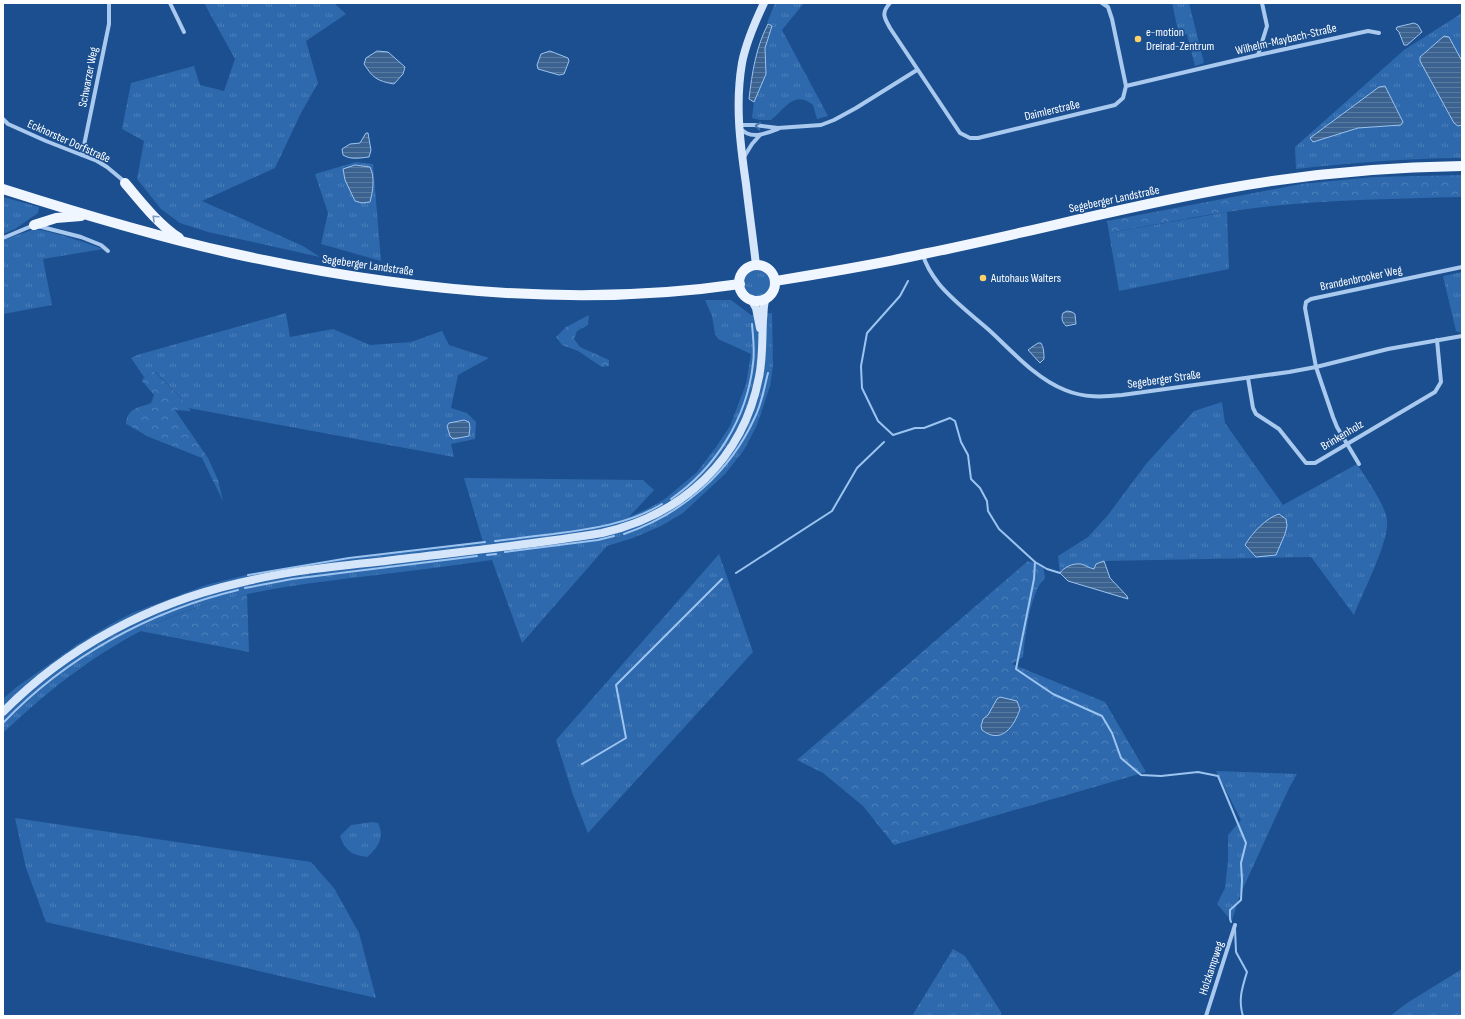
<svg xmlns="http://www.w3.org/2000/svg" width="1465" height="1019" viewBox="0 0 1465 1019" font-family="'Sofia Sans Condensed',sans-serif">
<defs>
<pattern id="grass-tufts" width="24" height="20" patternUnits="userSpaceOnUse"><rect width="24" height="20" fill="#2e69ad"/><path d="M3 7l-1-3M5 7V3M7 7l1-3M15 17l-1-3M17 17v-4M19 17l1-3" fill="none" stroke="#4d80b9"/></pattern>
<pattern id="forest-crowns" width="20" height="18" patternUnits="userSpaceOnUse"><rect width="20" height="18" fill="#2e69ad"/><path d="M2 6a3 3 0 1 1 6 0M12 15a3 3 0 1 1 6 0" fill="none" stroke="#4d80b9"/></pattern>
<pattern id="water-rules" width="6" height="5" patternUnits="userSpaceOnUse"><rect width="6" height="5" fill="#3c6290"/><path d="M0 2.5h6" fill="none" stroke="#597aa1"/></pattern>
</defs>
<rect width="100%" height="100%" fill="#1b4f8f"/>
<g fill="url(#grass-tufts)" fill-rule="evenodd">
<path d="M204,3h130l12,11 -40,27 12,42 -17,30 -26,55 -73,33 101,45 17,11 -112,-25 -28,-9 -19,-14 -24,-30 7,-38 -22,-12 9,-46 63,-17 6,19 24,6 11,-32z"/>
<path d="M775,3h29l-22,27 46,86 -11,3 -4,-14c-19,-16 -29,5 -42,15h-11l-8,-2 2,-16 12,-28 -1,-26 7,-22 -5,-3z"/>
<path d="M1172,3h17l15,60 -9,3 -8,-32 -8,1z"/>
<path d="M1462,13v145c-56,0 -110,5 -166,11l-1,-22 109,-97zM1385,86l16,39 -43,3 -45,14 -3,-4 69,-51z"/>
<path d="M356,162l17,2 8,97 -60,-17 7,-31 -13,-39z"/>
<path d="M3,197l36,10 -1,6 -23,16 -12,5z"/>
<path d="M1227,212l2,57 -110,22 -10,-58z"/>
<path d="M35,229c23,4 46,12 68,20l-60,10 9,46 -49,9v-74z"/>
<circle cx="757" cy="283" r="13"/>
<path d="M1462,272v61l-6,-2 -13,-55z"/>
<path d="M705,300h26l20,15 21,-2 1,53 -3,20 -13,39 -13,25 -19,24 -42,39 -22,13 -28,12 -26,8 -85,97 -30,-83c-44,6 -88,12 -132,17 -66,8 -133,16 -194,42 -62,27 -114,68 -163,114v-34l15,-13 60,-42 33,-20 21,-11 74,-28 40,-10 77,-13 160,-20 -19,-64 179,2 11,10 -25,27 20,-9 16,-9 32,-27 19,-25 14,-21 16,-42 5,-30 -33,-15 -3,-5 -3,-18z"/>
<path d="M286,313l4,24 43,-8 37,16 41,-3 31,-11 7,14 40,13 -31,17 -7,33 16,5 9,9 -1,17 -24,5 3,13 -266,-49 -5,-8 -28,-29 -11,6 -13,-19 6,-3z"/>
<path d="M1222,402l3,21 58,82 74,-41c9,14 28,40 30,56 3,20 -25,74 -33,95l-43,-58 -207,4 -8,3 -2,5c-5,-1 -9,-4 -13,-4 -8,-1 -16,2 -21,8l-2,-17 30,-19 20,-22 38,-51 48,-53z"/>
<path d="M719,554l34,98 -165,181 -15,-38 -17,-55z"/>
<path d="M1216,771l81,3 -8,14 -49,107 -9,28 -1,-4 -13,-15 8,-16 3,-28v-25l13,-15z"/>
<path d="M15,818l296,44 23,26 25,45 17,65 -330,-76 -20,-54z"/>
<path d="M373,822l5,1c7,14 0,25 -11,34 -16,-2 -22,-7 -27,-21l11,-11z"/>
<path d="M953,949l12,7 36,56v4h-89z"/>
<path d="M1462,969v47h-72l17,-13z"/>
</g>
<g fill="url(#forest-crowns)">
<path d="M1462,175v22c-79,2 -158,3 -236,15 -39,6 -78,14 -117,21l-2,-12 194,-37 73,-7z"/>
<path d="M589,315l-1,10 -11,6 -3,8 6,8 29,13v6l-7,1 -24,-16 -16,-6 -6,-8 10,-10z"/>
<path d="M154,371l29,29 8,11 -16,-1 33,48 10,22 5,21 -21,-43 -53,-21 -23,-13c1,-16 12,-16 25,-21l3,-8 -12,-14 2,-4z"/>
<path d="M1028,561l15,4 2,13c-15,13 -20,60 -22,79l-11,7 93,38 41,70 -252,73 -31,-39 -40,-33 -26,-13z"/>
<path d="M247,594l2,58 -109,-21c33,-16 70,-30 107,-37z"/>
</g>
<g fill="url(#water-rules)" stroke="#9cc4f0">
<path d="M1414,23l4,2 4,7 -15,13h-3l-5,-13 -3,-3 1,-2z"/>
<path d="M768,24l4,2 -7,22 1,26 -12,28 -5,-3c3,-26 7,-52 19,-75z"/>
<path d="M1444,36l5,1 13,24v64l-4,1 -4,-3 -34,-62v-4z"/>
<path d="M377,51l11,1 17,15 -2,7 -9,10c-17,-3 -21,-6 -30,-20l2,-6z"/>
<path d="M550,51l18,7 1,3 -5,13 -5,1 -21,-6 -1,-4 4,-11z"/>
<path d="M1385,86l18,36 -2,3 -43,3 -45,14 -3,-4 69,-51z"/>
<path d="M366,133h2l3,17 -2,7c-10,1 -18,3 -26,-2l-1,-6 8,-5 10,-1z"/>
<path d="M355,165l15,2c5,10 3,24 0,35l-8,1 -7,-2 -10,-21 -2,-11z"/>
<path d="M1067,311l5,1 3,2 1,10 -10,2c-4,-4 -5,-8 -3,-13z"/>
<path d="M1038,343h3c3,4 3,12 3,16l-4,4 -12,-13 4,-3z"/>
<path d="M464,420l5,2 1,5 -1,9 -16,3 -3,-3 -3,-10 2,-3z"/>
<path d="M1279,514l7,5 1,7 -2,8 -9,21 -20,2 -11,-12c7,-12 21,-27 34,-31z"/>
<path d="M1104,561l6,17 17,18 1,3 -60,-18 -8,-8c4,-6 13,-10 21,-9 4,1 8,4 13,5l2,-5z"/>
<path d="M1000,697l17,4 3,8c-6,18 -19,36 -38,21l-1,-4 2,-7 5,-4 9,-16z"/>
</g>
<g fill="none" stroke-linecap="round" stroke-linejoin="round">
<g stroke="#9cc4f0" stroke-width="2">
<path d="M908,281l-8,15 -33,37 -6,33 1,22 16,33 15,14 22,-7h9l26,-10 5,3 6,21 7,13 3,24 9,9 7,13 1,10 11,18 36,33 12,7 13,4"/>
<path d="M671,499c45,-31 76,-81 82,-135 2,-13 0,-27 -1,-40"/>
<path d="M624,534c58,-20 105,-60 131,-117 7,-14 9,-29 13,-44"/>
<path d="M495,541c19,-2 38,-5 58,-7 38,-5 76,-10 109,-30"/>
<path d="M505,552l93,-12 16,-4"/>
<path d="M487,555l9,-1"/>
<path d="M1035,562l-1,17 -18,90 37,25 49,22 10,17 9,25 20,17 20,1 37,-4 20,4 28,67 -5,20 1,17 -1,20 -11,10v9l1,3"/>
<path d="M736,573l96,-62 25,-43 27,-26"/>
<path d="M248,575l101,-17 136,-16"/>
<path d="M245,588l47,-9 185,-23"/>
<path d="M3,723c63,-66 147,-112 235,-133"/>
<path d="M582,764l44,-26 -10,-53 106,-106"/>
<path d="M1235,928l1,24 11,20c-5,16 -9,28 -4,44"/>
</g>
<g stroke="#a9c9ee" stroke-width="4">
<path d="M170,3l14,29"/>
<path d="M890,3c-9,10 -6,14 0,25l70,105 10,5h8l137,-33 8,-7 3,-12 -14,-67 -4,-12 -6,-4"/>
<path d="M1258,55l9,-29 -5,-23"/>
<path d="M1126,86l132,-31 110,-24 11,2"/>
<path d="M3,119l5,5 38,17 51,20 10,6 18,15"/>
<path d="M739,125h15l24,3 43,-3 13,-5 22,-12 61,-38"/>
<path d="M740,128c10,12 25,6 38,1"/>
<path d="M82,155l27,-131v-21"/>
<path d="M744,157l8,-13 8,-9"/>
<path d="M3,238l31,-13 47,12 20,8 7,6"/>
<path d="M923,255c3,11 9,20 16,29 14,17 33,31 50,46 23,21 46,48 76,60 19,8 38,7 57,5l167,-23 27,-5 72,-18 74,-13"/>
<path d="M1248,378l5,30 3,6 23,15 27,34h9l120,-71 6,-10 -4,-42"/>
<path d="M1359,464l-22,-37 -4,-10 -17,-50 -11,-59 1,-6 5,-3 151,-32"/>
<path d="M1206,1016l29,-91"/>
</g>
<g stroke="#d6e6fa" stroke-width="8">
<path d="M756,265c-3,-27 -7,-54 -10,-81 -6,-41 -11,-80 -4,-121 4,-21 13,-41 22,-60"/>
<path d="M751,299l5,9 4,20"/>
<path d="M3,712c64,-65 148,-109 236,-129 48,-12 98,-17 146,-22 72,-9 145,-16 217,-28 80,-18 141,-73 157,-156 4,-19 3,-38 4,-58 1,-7 0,-14 3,-21"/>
</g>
<g stroke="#f0f6ff" stroke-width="10">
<path d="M125,183c17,20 32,40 54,55"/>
<path d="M3,189c75,24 151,47 228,64 166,37 340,56 509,31"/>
<path d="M34,225l22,-7 25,-2"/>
<circle cx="757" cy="283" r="18"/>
<path d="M775,281c49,-8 99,-16 148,-27 99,-20 196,-46 295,-64 80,-15 162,-23 244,-24"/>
</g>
</g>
<defs><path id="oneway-chevron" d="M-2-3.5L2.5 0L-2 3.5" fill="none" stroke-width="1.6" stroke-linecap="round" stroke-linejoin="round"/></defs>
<use stroke="#4674ac" href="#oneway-chevron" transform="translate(758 126) rotate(-174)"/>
<use stroke="#7b9ac1" href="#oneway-chevron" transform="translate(155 218) rotate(-137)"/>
<g fill="#ffd166" stroke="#1b4f8f" stroke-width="1.5">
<circle cx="1138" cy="39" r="4"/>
<circle cx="983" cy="278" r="4"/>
</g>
<g text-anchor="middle" stroke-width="3" stroke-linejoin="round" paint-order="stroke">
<g font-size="12" fill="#fff" stroke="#1b4f8f" text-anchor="start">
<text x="1146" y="36">e-motion<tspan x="1146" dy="14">Dreirad-Zentrum</tspan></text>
<text x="991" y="282">Autohaus Walters</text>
</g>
<g font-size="12" fill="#fff" stroke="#1b4f8f">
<text transform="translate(1286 39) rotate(-13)" y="4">Wilhelm-Maybach-Straße</text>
<text transform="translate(88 77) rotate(-79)" y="4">Schwarzer Weg</text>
<text transform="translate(1052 110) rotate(-13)" y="4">Daimlerstraße</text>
<text transform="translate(69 141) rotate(24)" y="4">Eckhorster Dorfstraße</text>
<text transform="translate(1114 199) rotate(-12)" y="4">Segeberger Landstraße</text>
<text transform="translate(368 265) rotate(8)" y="4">Segeberger Landstraße</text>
<text transform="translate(1361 278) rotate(-12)" y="4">Brandenbrooker Weg</text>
<text transform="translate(1164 379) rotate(-8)" y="4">Segeberger Straße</text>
<text transform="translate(1342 435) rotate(-31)" y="4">Brinkenholz</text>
<text transform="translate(1211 968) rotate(-72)" y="4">Holzkampweg</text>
</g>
</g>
<rect width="1465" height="1019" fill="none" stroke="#ffffff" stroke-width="8"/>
</svg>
